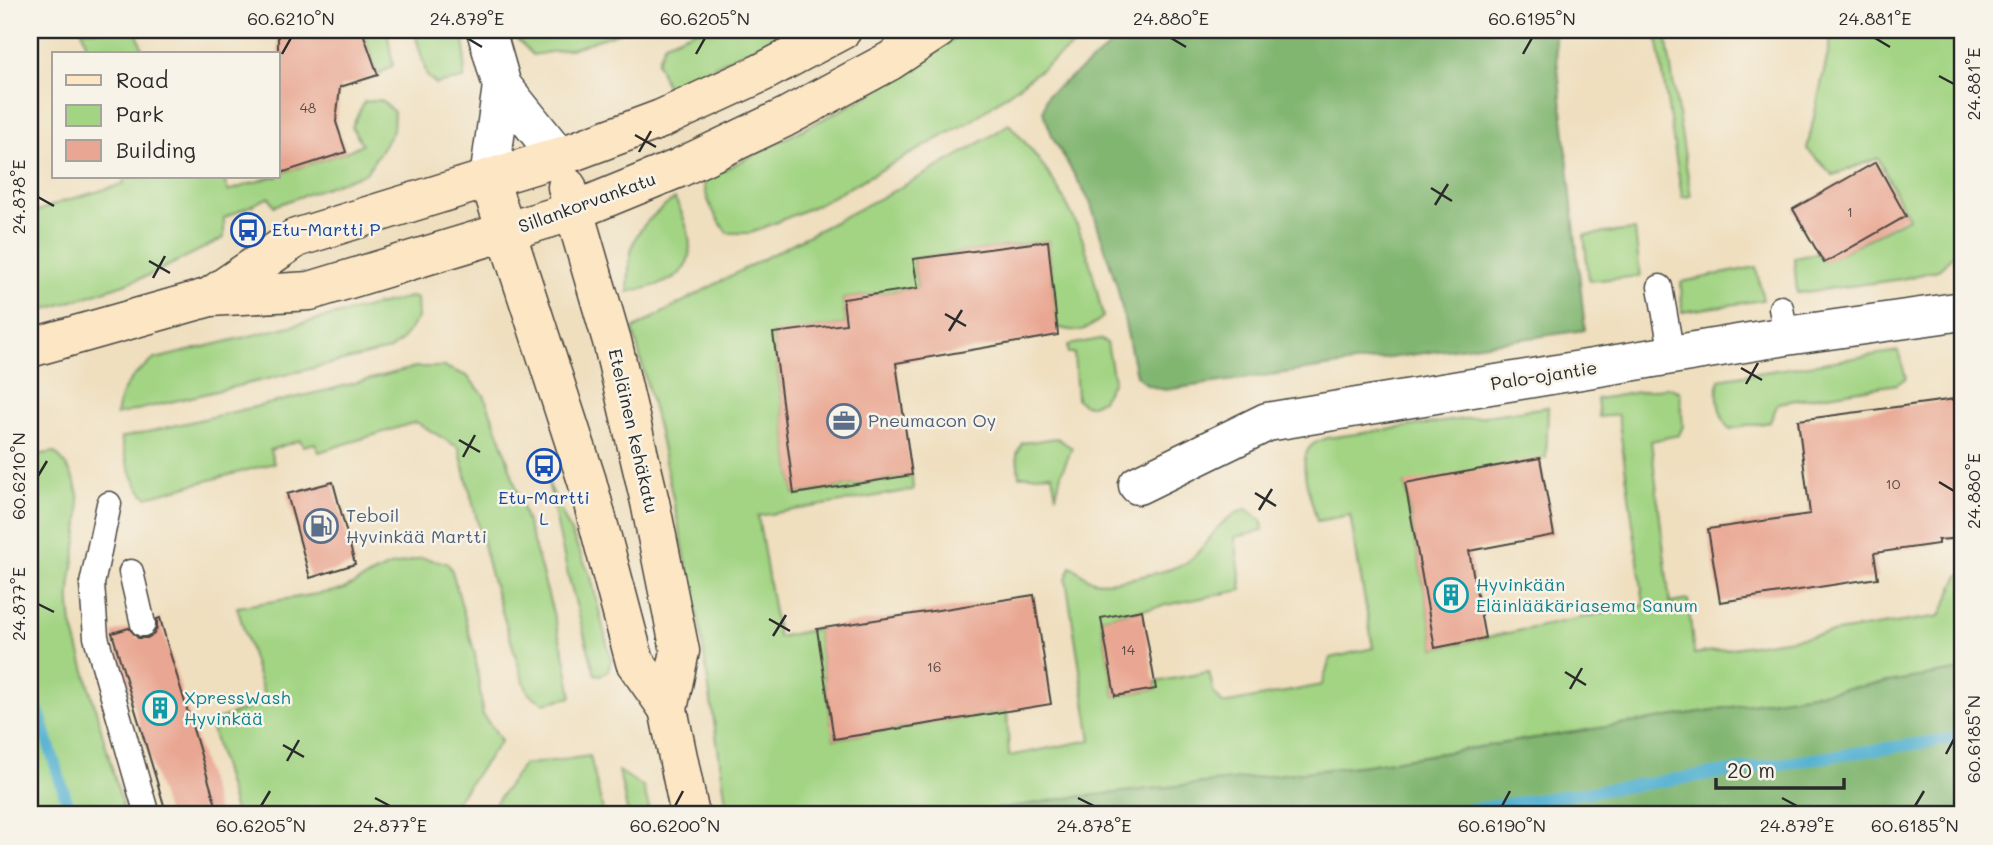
<svg xmlns="http://www.w3.org/2000/svg" width="1993" height="845" viewBox="0 0 1993 845" font-family="Mali,sans-serif">
<rect width="100%" height="100%" fill="#f7f3e8"/>
<filter id="ink" filterUnits="userSpaceOnUse"><feTurbulence type="fractalNoise" baseFrequency=".0143" numOctaves="2"/><feDisplacementMap in="SourceGraphic" scale="14" xChannelSelector="R" yChannelSelector="G"/><feConvolveMatrix kernelMatrix="1 2 1 2 8 2 1 2 1" color-interpolation-filters="sRGB"/></filter>
<filter id="wash" filterUnits="userSpaceOnUse"><feTurbulence type="fractalNoise" baseFrequency=".00686" numOctaves="4" result="noise"/><feDisplacementMap in="SourceGraphic" scale="28" xChannelSelector="R" yChannelSelector="G"/><feGaussianBlur stdDeviation="1.57" result="paint"/><feColorMatrix in="noise" values="0 0 0 0 0 0 0 0 0 0 0 0 0 0 0 0 0 1.4 0 .05"/><feComposite in="paint" operator="in"/></filter>
<g filter="url(#wash)">
<rect width="100%" height="100%" fill="#efdfbf"/>
<g fill="#a2d483" stroke="#668057" stroke-width="2">
<path d="M82,30h54l8,24h-55z"/>
<path d="M362,30h25l6,35 -15,10z"/>
<path d="M414,30h46l5,16 -1,33 -28,5 -9,-8z"/>
<path d="M513,30h113l-52,18 -41,7 -16,-16z"/>
<path d="M696,30h96l-125,58 -10,-26 8,-19z"/>
<path d="M967,30h127l-123,91 -154,84 -66,28h-24c-11,-16 -23,-34 -23,-53l166,-85z"/>
<path d="M1656,30h9l26,166 -9,1z"/>
<path d="M1833,30h125l5,37v178l-25,25 -36,9 -105,14 -3,-35 24,-5 6,9 84,-44 -30,-60 -45,17 -26,-26z"/>
<path d="M381,100l13,12 -1,19 -27,42 -92,33 -5,-9 -45,21v20l-74,37 -67,23 -53,16v-100l34,-13 60,-17 -1,-7h100l5,14 43,-14h7v-3l68,-22 16,-8 -10,-17 12,-25z"/>
<path d="M1009,124c32,35 59,74 75,119 8,24 13,49 19,74 -17,14 -23,17 -46,10l-9,-86 -135,18 5,29 -75,11 3,25 -73,10 21,160 118,-19 1,15 -155,26 20,121 39,-8 17,110 173,-28 2,45 82,-16 -25,-161 5,-13c7,4 16,13 23,15 15,4 85,-11 96,-21 23,-20 24,-39 56,-51l16,12 1,10 -28,6 7,53 -141,28 14,78 41,-7 -1,-7 54,-10 5,21 9,11 99,-19 8,-27 43,-10 -23,-133 -33,6c-4,-18 -22,-61 -6,-75 4,-4 11,-6 16,-8l221,-31 -2,51 -141,26 30,164 209,-43 -26,-190 -19,2 -2,-18 71,-12 12,5 3,34 -4,9 -28,6 19,162 18,-3 6,54 246,-38 19,-41 4,-1v96l-596,95 -299,33 -108,17h-232l-28,-187 -41,-196 -26,-103c67,-37 135,-73 203,-108 59,-31 118,-60 173,-97z"/>
<path d="M675,199c10,19 25,55 5,74 -13,12 -35,15 -52,19 1,-17 0,-39 8,-55 6,-13 27,-31 39,-38z"/>
<path d="M1635,230l5,46 -51,5 -5,-46z"/>
<path d="M1756,267l7,33 -81,12 -1,-30z"/>
<path d="M410,297l7,1 1,20 -17,23 -12,9 -273,65c5,-28 15,-40 39,-56z"/>
<path d="M1100,339l7,4 7,37 -12,20 -10,5h-8l-7,-6 -3,-46h-6v-8z"/>
<path d="M1898,351l8,27 -9,6 -119,19 -8,19 -40,7c-12,-13 -14,-33 -11,-50z"/>
<path d="M416,367h29l22,9 17,19 18,47 35,113 28,102 7,40 -28,6 -15,-9 -6,-14 -32,-104 -32,-128 -43,-26 -97,30 -4,-9 -12,3 -3,-6 -30,10 4,13 -127,34c-15,-12 -22,-40 -26,-59l211,-49z"/>
<path d="M1057,438l15,10 -11,26 -5,22 -4,-22 -33,2 -2,-22 5,-11z"/>
<path d="M54,452c43,38 19,91 16,139 -1,11 1,22 2,33l53,191h-95v-359z"/>
<path d="M548,482l43,95 20,83 -3,11 -7,4 -6,-1 -27,-99z"/>
<path d="M422,558l25,5 5,8 23,83 8,62 11,13 7,12 -55,74h-210l-26,-93 56,-20 -29,-95 105,-17 45,-23z"/>
<path d="M590,756l14,59h-117l36,-50z"/>
<path d="M619,771l24,16 8,28h-23z"/>
</g>
<g fill="#81b671" stroke="#56704e" stroke-width="2">
<path d="M1128,30h426l31,300 -420,60 -18,-5 -11,-10 -19,-89 -27,-84 -36,-62 -11,-28 4,-17 50,-38z"/>
<path d="M1963,670v145h-1003l108,-17 299,-33z"/>
</g>
<g fill="none" stroke-linecap="round" stroke-linejoin="round">
<g stroke="#53b1d1" stroke-width="12">
<path d="M30,684l41,131"/>
<path d="M1433,815l530,-78"/>
</g>
</g>
<g id="blocks">
<g fill="#e9a793">
<path d="M278,30h84l16,45 -38,12 -4,35 10,30 -68,22z"/>
<path d="M1876,162l30,54 -82,47 -31,-54z"/>
<path d="M1048,241l10,94 -162,28 16,112 -118,19 -21,-161 73,-9 -3,-25 75,-11 -5,-29z"/>
<path d="M1963,398v140l-25,2v4l-64,9 4,25 -158,24 -12,-73 102,-15 -12,-94z"/>
<path d="M1540,458l14,77 -85,16 16,87 -50,10 -30,-165z"/>
<path d="M333,482l22,82 -45,14 -23,-84z"/>
<path d="M1034,595l17,109 -217,35 -17,-110z"/>
<path d="M1142,610l14,79 -41,7 -14,-78z"/>
<path d="M160,618l7,25 52,172h-52l-55,-182 17,-5 9,10h9l7,-4 3,-6v-9z"/>
</g>
</g>
</g>
<g filter="url(#ink)">
<use href="#blocks" fill-opacity="0" stroke="#484641" stroke-width="2"/>
<g fill="none" stroke-linecap="round" stroke-linejoin="round">
<g stroke="#484641" stroke-width="27">
<g id="lane">
<path d="M1660,287l12,68"/>
<path d="M1781,308l5,28"/>
<path d="M109,504l-17,80 4,53 51,178"/>
<path d="M131,572l12,52"/>
</g>
</g>
<g stroke="#484641" stroke-width="41">
<g id="street">
<path d="M486,30l16,56 57,71"/>
<path d="M489,179l13,-93"/>
<path d="M1138,485l129,-63 519,-86 177,-25"/>
</g>
</g>
<g stroke="#484641" stroke-width="41">
<g id="secondary">
<path d="M489,179l98,302 48,181 33,47"/>
<path d="M567,187l45,154 38,161 30,149 -12,58 22,106"/>
<path d="M210,297l86,-59 263,-81 102,-38 100,-46 81,-43"/>
<path d="M30,348l180,-51 100,-6 264,-80 105,-43 105,-50 106,-57 47,-31"/>
</g>
</g>
<use href="#lane" stroke="#fff" stroke-width="24"/>
<use href="#street" stroke="#fff" stroke-width="38"/>
<use href="#secondary" stroke="#fce6c4" stroke-width="38"/>
</g>
</g>
<path fill="none" stroke="#2b2b2b" stroke-width="2.5" d="M467,38l15,9M1171,38l15,9M1875,38l15,9M282,54l9,-16M696,54l9,-16M1523,54l9,-16M1939,76l15,8M635,135l21,12M639,152l12,-21M1431,188l21,13M38,197l16,9M1435,205l13,-21M149,261l21,12M153,278l12,-22M945,314l21,12M949,331l13,-21M1741,368l21,12M1746,384l12,-21M459,440l21,12M463,457l12,-22M38,476l9,-15M1939,482l15,9M1255,493l21,13M1259,510l13,-21M38,604l16,8M769,619l21,12M773,636l13,-21M1565,672l21,13M1570,689l12,-21M283,745l21,12M1946,754l8,-15M287,761l12,-21M375,798l15,8M1078,798l16,8M1782,798l15,8M261,806l9,-15M675,806l8,-15M1502,806l8,-15M1915,806l9,-15"/>
<defs>
<g id="bus-ring" transform="scale(1.75)"><circle r="9.5" fill="#f7f3e8" stroke="#1a4fb4" stroke-width="1.5"/><path d="M-5-6H5V4H4V6H2V4H-2V6H-4V4H-5ZM-3.5-4V0h7V-4ZM-3.5 1.2v1.5H-2V1.2ZM2 1.2v1.5H3.5V1.2Z" fill="#1a4fb4"/></g>
<g id="office-ring" transform="scale(1.75)"><circle r="9.5" fill="#f7f3e8" stroke="#5c6f8a" stroke-width="1.5"/><path d="M-6-3h4V-5.5h4V-3h4V5H-6ZM-1-4.5V-3h2v-1.5ZM-6 0V1H6V0Z" fill="#5c6f8a"/></g>
<g id="fuel-ring" transform="scale(1.75)"><circle r="9.5" fill="#f7f3e8" stroke="#5c6f8a" stroke-width="1.5"/><path d="M-5.5-6h7V0h2V4h1.3V-2.5L3-4.5l.8-.8L6-3V5H2.5V1h-1V6h-7ZM-4.2-4.7v3.2H.2V-4.7Z" fill="#5c6f8a"/></g>
<g id="building-ring" transform="scale(1.75)"><circle r="9.5" fill="#f7f3e8" stroke="#0f9aa8" stroke-width="1.5"/><path d="M-4-6H4V6H1V3H-1V6H-4ZM-2.5-4.3h1.7v1.8h-1.7ZM.8-4.3h1.7v1.8H.8ZM-2.5-1h1.7V.8h-1.7ZM.8-1h1.7V.8H.8Z" fill="#0f9aa8"/></g>
</defs>
<g fill-rule="evenodd">
<use href="#bus-ring" x="248" y="230"/>
<use href="#office-ring" x="844" y="421"/>
<use href="#bus-ring" x="544" y="466"/>
<use href="#fuel-ring" x="321" y="526"/>
<use href="#building-ring" x="1451" y="595"/>
<use href="#building-ring" x="160" y="708"/>
</g>
<g text-anchor="middle" stroke-width="5" stroke-linejoin="round" paint-order="stroke">
<g font-size="14" fill="#5a4a45">
<text x="308" y="113">48</text>
<text x="1850" y="217">1</text>
<text x="1893" y="489">10</text>
<text x="1128" y="655">14</text>
<text x="934" y="672">16</text>
</g>
<g font-size="18" fill="#2b2b2b" stroke="#f7f3e8">
<text transform="translate(587 203) rotate(-20)" y="6">Sillankorvankatu</text>
<text transform="translate(1544 376) rotate(-9)" y="6">Palo-ojantie</text>
<text transform="translate(633 431) rotate(77)" y="6">Eteläinen kehäkatu</text>
</g>
<g font-size="18" fill="#164399" stroke="#f7f3e8" text-anchor="start">
<text x="272" y="236">Etu-Martti P</text>
<text x="544" y="504" text-anchor="middle">Etu-Martti<tspan x="544" dy="21">L</tspan></text>
</g>
<g font-size="18" fill="#4e5e75" stroke="#f7f3e8" text-anchor="start">
<text x="868" y="427">Pneumacon Oy</text>
<text x="346" y="522">Teboil<tspan x="346" dy="21">Hyvinkää Martti</tspan></text>
</g>
<g font-size="18" fill="#0d838f" stroke="#f7f3e8" text-anchor="start">
<text x="1476" y="591">Hyvinkään<tspan x="1476" dy="21">Eläinlääkäriasema Sanum</tspan></text>
<text x="184" y="704">XpressWash<tspan x="184" dy="21">Hyvinkää</tspan></text>
</g>
</g>
<rect width="1993" height="845" fill="none" stroke="#f7f3e8" stroke-width="77"/>
<rect x="52" y="52" width="228" height="126" fill="#f7f3e8" stroke="#a5a39c" stroke-width="2"/>
<rect x="66" y="75" width="35" height="10" fill="#fce6c4" stroke="#a5a39c" stroke-width="2"/>
<text x="116" y="88" font-size="21" fill="#2b2b2b">Road</text>
<rect x="66" y="105" width="35" height="21" fill="#a2d483" stroke="#a5a39c" stroke-width="2"/>
<text x="116" y="122" font-size="21" fill="#2b2b2b">Park</text>
<rect x="66" y="140" width="35" height="21" fill="#e9a793" stroke="#a5a39c" stroke-width="2"/>
<text x="116" y="158" font-size="21" fill="#2b2b2b">Building</text>
<path d="M1716 778v10h128v-10" fill="none" stroke="#2b2b2b" stroke-width="3.5"/>
<text x="1727" y="778" font-size="21" fill="#2b2b2b" stroke="#f7f3e8" stroke-width="5" paint-order="stroke">20 m</text>
<rect x="38" y="38" width="1916" height="768" fill="none" stroke="#2b2b2b" stroke-width="2.5"/>
<g font-size="18" text-anchor="middle" fill="#2b2b2b">
<text x="291" y="25">60.6210°N</text>
<text x="467" y="25">24.879°E</text>
<text x="705" y="25">60.6205°N</text>
<text x="1171" y="25">24.880°E</text>
<text x="1532" y="25">60.6195°N</text>
<text x="1875" y="25">24.881°E</text>
<text transform="translate(1974 84) rotate(-90)" y="6">24.881°E</text>
<text transform="translate(19 197) rotate(-90)" y="6">24.878°E</text>
<text transform="translate(19 476) rotate(-90)" y="6">60.6210°N</text>
<text transform="translate(1974 491) rotate(-90)" y="6">24.880°E</text>
<text transform="translate(19 604) rotate(-90)" y="6">24.877°E</text>
<text transform="translate(1974 739) rotate(-90)" y="6">60.6185°N</text>
<text x="261" y="832">60.6205°N</text>
<text x="390" y="832">24.877°E</text>
<text x="675" y="832">60.6200°N</text>
<text x="1094" y="832">24.878°E</text>
<text x="1502" y="832">60.6190°N</text>
<text x="1797" y="832">24.879°E</text>
<text x="1915" y="832">60.6185°N</text>
</g>
</svg>
